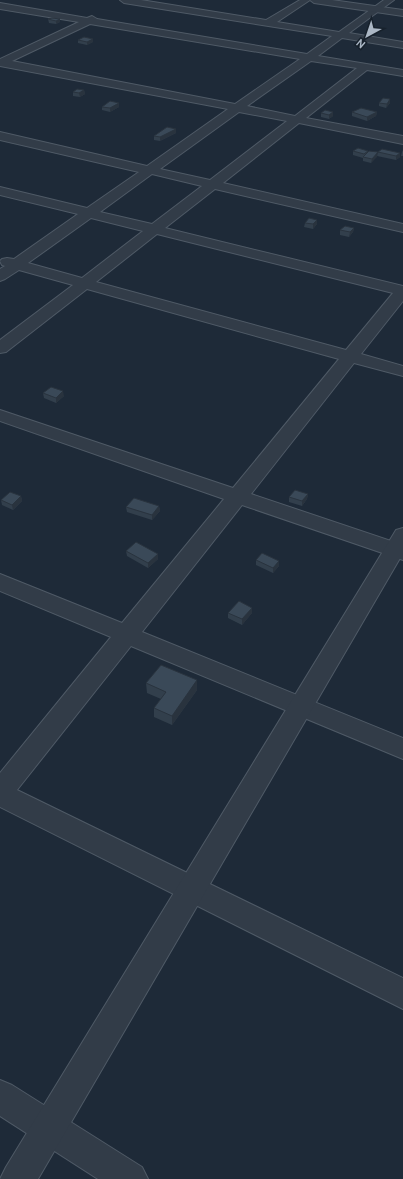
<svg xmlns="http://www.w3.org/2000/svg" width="403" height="1179" viewBox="0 0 403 1179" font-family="Overpass,sans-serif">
<rect width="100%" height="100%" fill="#1e2a38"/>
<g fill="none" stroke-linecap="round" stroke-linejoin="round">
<g stroke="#4f5a66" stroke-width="2">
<g id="minor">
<path d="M120,0h21l125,20 34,-20h10l-33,22 62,10 45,-32h10l-45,33 54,9v6l-61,-10 -24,18 85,14v6l-36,-6 -61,48 97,18v8l-104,-21 -76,60 180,41v8l-188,-43 -50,39 238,58v15l-42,53 42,12v10l-49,-13 -103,131 152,51v15l-161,-55 -100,127 261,106v21l-272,-113 -114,144 386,188v31l-403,-202v-34l111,-136 -111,-46v-17l122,49 102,-124 -224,-78v-11l233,78 106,-129 -252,-70 -81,63 -6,1v-13l73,-55 -54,-15 -14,9 -5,2v-12l5,-3 -3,-1 -2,-4 2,-2 5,-1 7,1 64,-45 -78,-19v-8l87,21 52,-36 -139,-32v-8l147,34 81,-57 -228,-43v-7l79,-37 -79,-13v-6l87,15 5,-2 5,3 210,35 25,-18 -208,-33zM90,24l210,35 -65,45 -223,-43zM311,61l46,7 -62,48 -48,-10zM239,112l48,9 -77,59 -50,-11zM152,174l50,12 -50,38 -52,-12zM91,218l52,13 -61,47 -54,-15zM157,234l236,59 -47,57 -250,-68z"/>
<path d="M0,1080l12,5 130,82 6,12h-50l-98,-63z"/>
</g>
</g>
<g stroke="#4f5a66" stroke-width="2">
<g id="tertiary">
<path d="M310,0h22l71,10v6l-89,-13z"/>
<path d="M403,528v25l-365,626h-38l6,-12 387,-632 3,-5z"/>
</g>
</g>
<use href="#minor" fill="#323c48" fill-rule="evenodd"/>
<use href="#tertiary" fill="#323c48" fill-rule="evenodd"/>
</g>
<g fill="#323f4c">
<path d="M52,18l8,4 -4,2 -7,-1 -1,-4z"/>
<path d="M78,40l15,2 -6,3 -9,-2z"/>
<path d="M84,90l1,4 -5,3 -7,-1v-4z"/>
<path d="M390,99v4l-4,5 -7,-2v-3z"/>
<path d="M119,103v4l-9,5 -8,-2v-3z"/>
<path d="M352,112h25l-1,4 -9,5 -15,-5z"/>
<path d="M321,113l12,3 -4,3 -8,-2z"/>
<path d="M176,129v4l-16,8 -6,-1v-4z"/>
<path d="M403,150v6h-2l1,-4z"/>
<path d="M353,151h15v1h10l22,1v4l-4,3 -19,-4 -6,7 -8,-2v-3l-10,-3z"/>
<path d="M317,220v4l-4,5 -9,-2 1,-4z"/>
<path d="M354,228l-1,4 -4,5 -9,-2v-5z"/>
<path d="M43,393l21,3 -8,7 -12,-5z"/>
<path d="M308,494l-1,5 -5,7 -13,-4v-5z"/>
<path d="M21,496l1,5 -9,9 -11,-5 -1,-5z"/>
<path d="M159,506l1,5 -8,9 -25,-8 -1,-5z"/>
<path d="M126,551l32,8 -10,9 -21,-12z"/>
<path d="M256,560l23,6 -6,7 -17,-8z"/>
<path d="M252,608v5l-10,12 -14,-7v-5z"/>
<path d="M146,683l51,7 -25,35 -18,-8v-9l7,-9 -14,-6z"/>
</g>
<g fill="#29333e">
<path d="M60,19v3l-4,2v-3z"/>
<path d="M93,39v3l-6,3v-3z"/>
<path d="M84,90l1,4 -5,3 -1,-4z"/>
<path d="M390,99v4l-4,5 1,-4z"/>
<path d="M119,103v4l-9,5v-4z"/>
<path d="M333,112v4l-4,3v-4z"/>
<path d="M377,112l-1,4 -9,5v-4z"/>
<path d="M176,129v4l-16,8v-4z"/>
<path d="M378,152l-1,5 -6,6 1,-4z"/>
<path d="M400,153v4l-4,3v-4z"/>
<path d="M317,220v4l-4,5v-5z"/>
<path d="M354,228l-1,4 -4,5 1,-5z"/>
<path d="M63,391l1,5 -8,7v-5z"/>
<path d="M308,494l-1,5 -5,7v-5z"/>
<path d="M21,496l1,5 -9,9 -1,-5z"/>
<path d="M159,506l1,5 -8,9v-5z"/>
<path d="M158,554v5l-10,9v-5z"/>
<path d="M279,561v5l-6,7v-5z"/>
<path d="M252,608v5l-10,12v-6z"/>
<path d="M197,680v10l-25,35v-9z"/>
</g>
<g fill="#3a4958" stroke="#29333e">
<path d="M52,18l8,1 -4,2 -8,-2z"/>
<path d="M84,37l9,2 -6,3 -9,-2z"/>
<path d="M77,89l7,1 -5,3 -6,-1z"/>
<path d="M383,98l7,1 -3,5 -8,-1z"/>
<path d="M110,101l9,2 -9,5 -8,-1z"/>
<path d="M361,108l16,4 -10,5 -15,-5z"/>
<path d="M325,110l8,2 -4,3 -8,-2z"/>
<path d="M167,127l9,2 -16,8 -6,-1z"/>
<path d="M358,148l10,3 -4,3 -11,-3z"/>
<path d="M382,149l18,4 -4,3 -18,-4z"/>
<path d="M369,151l9,1 -6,7 -9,-2z"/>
<path d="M309,218l8,2 -4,4 -8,-1z"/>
<path d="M345,226l9,2 -4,4 -10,-2z"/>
<path d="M51,387l12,4 -7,7 -13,-5z"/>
<path d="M295,490l13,4 -6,7 -13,-4z"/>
<path d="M10,492l11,4 -9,9 -11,-5z"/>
<path d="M134,498l25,8 -7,9 -26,-8z"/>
<path d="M136,542l22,12 -10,9 -22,-12z"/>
<path d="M262,553l17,8 -6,7 -17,-8z"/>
<path d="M239,601l13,7 -10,11 -14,-6z"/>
<path d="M161,665l36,15 -25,36 -18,-8 12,-16 -20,-9z"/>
</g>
<g transform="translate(367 36) rotate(220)" stroke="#17212c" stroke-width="3" paint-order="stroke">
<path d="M0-3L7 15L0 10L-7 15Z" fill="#abb7c5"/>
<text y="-6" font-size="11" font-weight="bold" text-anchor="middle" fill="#abb7c5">N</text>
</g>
</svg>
